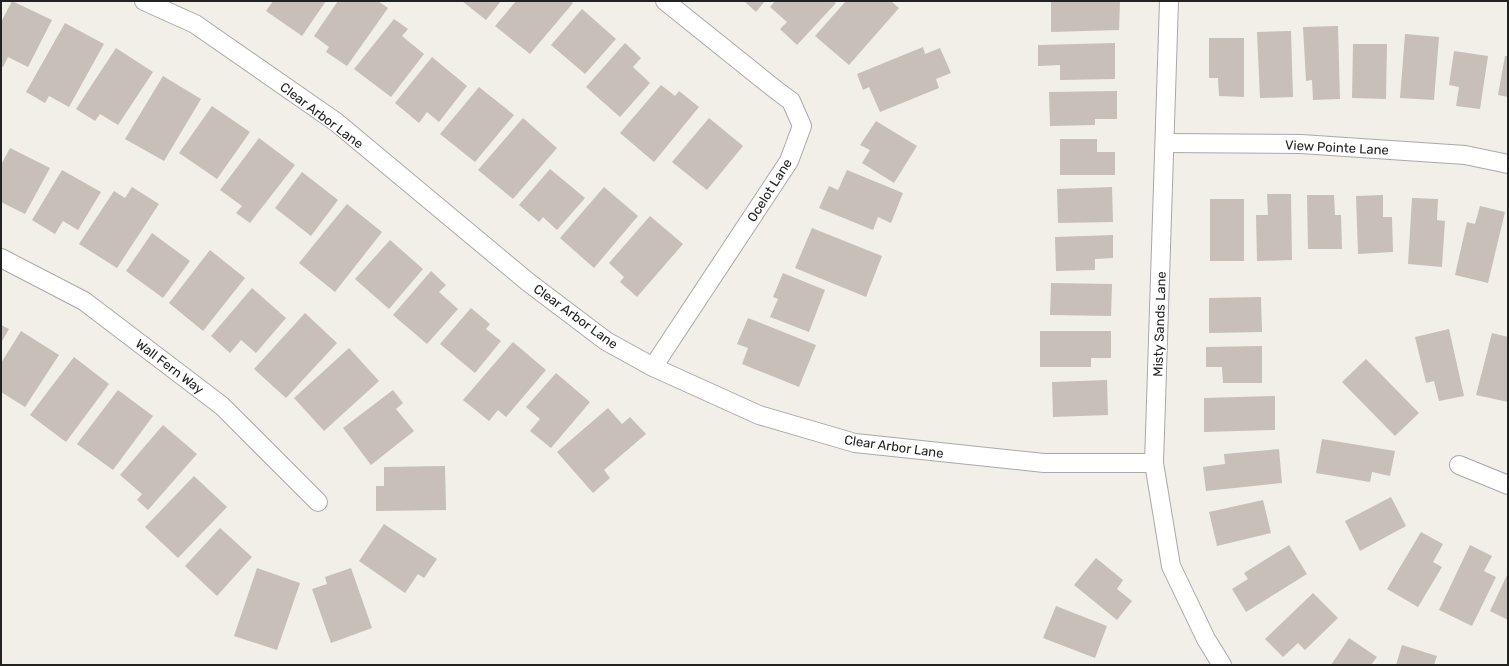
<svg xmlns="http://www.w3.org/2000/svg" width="1509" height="666" viewBox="0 0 1509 666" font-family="Rubik,sans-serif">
<rect width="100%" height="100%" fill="#f2efe9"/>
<g fill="#c7bfb8">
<path d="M12,1l40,19 -24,47 -20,-10 -5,10 -2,-1v-44z"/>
<path d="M273,1h53l-24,35 -36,-25z"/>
<path d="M338,1h40l10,7 -41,58 -21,-14 3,-5 -15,-11z"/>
<path d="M462,1h39l-15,19z"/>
<path d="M516,1h54l3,2 -43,51 -35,-28z"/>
<path d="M744,1h21l-9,11z"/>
<path d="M775,1h59l2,2 -39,42 -17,-16 7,-7 -17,-15z"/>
<path d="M846,1h45l8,7 -50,57 -34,-29z"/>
<path d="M1051,1h69l-1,29 -68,2z"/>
<path d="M582,9l34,30 -31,35 -34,-29z"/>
<path d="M394,19l14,10 -6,7 22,18 -33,43 -37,-28z"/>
<path d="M65,23l39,21 -35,63 -20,-11 -4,7 -19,-11z"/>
<path d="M1338,26l2,73 -27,1 -1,-20 -6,1 -3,-54z"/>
<path d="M1291,31l2,66 -33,1 -3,-66z"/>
<path d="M1405,34l34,3 -5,63 -34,-2z"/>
<path d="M1209,38h35v59l-25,-1 -1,-18h-9z"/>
<path d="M625,43l16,15 -8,9 17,16 -30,34 -34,-30z"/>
<path d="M1115,43v36l-55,1v-15l-22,1v-21z"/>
<path d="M1353,44h34l-1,55 -34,-1z"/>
<path d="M923,47l2,7 15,-6 11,25 -15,6 3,9 -59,24 -11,-25 -6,3 -6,-16z"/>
<path d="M116,48l37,24 -35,53 -18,-11 -5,7 -19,-12z"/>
<path d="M1454,51l34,5 -8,53 -24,-3 3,-19 -10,-2z"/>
<path d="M1505,56h3v41l-10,-2z"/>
<path d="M432,57l35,29 -28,36 -12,-10 -8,11 -24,-20z"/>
<path d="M163,76l38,23 -37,62 -39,-22z"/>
<path d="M661,85l14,11 4,-5 20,16 -45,55 -34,-29z"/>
<path d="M479,87l35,28 -39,47 -35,-28z"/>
<path d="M1117,91v28h-22v6l-45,1 -1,-34z"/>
<path d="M212,106l38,26 -33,47 -38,-26z"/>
<path d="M523,118l34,30 -44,51 -35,-29z"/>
<path d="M709,118l34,28 -36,44 -35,-28z"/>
<path d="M876,121l41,25 -23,37 -32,-20 8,-13 -10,-5z"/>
<path d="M259,138l36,27 -45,58 -14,-10 6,-7 -22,-16z"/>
<path d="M1060,139h37v13h18v23h-55z"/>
<path d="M10,148l40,20 -25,46 -24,-12v-37z"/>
<path d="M550,169l35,29 -28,32 -14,-13 -4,5 -20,-17z"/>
<path d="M62,170l39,22 -23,38 -15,-9 -8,13 -23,-14z"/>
<path d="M847,170l56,23 -12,30 -13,-6 -5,13 -54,-22 10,-22 9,4z"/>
<path d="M302,172l36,28 -27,36 -36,-28z"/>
<path d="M132,187l27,17 -42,64 -38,-24 35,-53 11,7z"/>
<path d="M604,187l34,29 -44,52 -34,-30z"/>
<path d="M1112,187l1,35 -55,1 -1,-34z"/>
<path d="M1267,194h24l1,66 -35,1 -1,-46h12z"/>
<path d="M1307,195h27l1,20h6l1,34h-34z"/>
<path d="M1383,195v22h9l1,35 -35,2 -2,-58z"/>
<path d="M1412,198l26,1 -1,21 8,1 -3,46 -34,-3z"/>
<rect x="1210" y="199" width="34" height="62"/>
<path d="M347,204l35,28 -47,60 -36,-29z"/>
<path d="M1480,206l25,6 -17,71 -33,-8 12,-53 8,2z"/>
<path d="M650,216l33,28 -46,53 -17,-15 4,-5 -15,-14z"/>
<path d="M812,228l70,28 -16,41 -71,-29z"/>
<path d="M152,233l38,28 -27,37 -37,-27z"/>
<path d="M1113,235v23l-18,1v11l-39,1 -1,-34z"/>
<path d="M390,240l33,29 -34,40 -34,-30z"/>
<path d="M210,250l35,28 -42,53 -34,-28z"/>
<path d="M431,271l15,14 -7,7 19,17 -31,35 -34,-29z"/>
<path d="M783,273l42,17 -16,42 -39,-15 8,-18 -5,-2z"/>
<path d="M1051,283l61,1 -1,32 -61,-1z"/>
<path d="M252,288l34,30 -30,35 -15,-13 -11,13 -19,-17z"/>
<path d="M1261,297l1,35 -53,1v-35z"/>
<path d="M471,308l19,16 -4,5 15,12 -26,32 -35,-29z"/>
<path d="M305,313l32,30 -51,55 -32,-29z"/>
<path d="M748,318l68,27 -17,42 -57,-23 6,-16 -11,-4z"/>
<path d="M1,325l8,4 -8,14z"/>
<path d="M1449,329l15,67 -25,5 -5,-20 -8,2 -11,-46z"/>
<path d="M21,331l38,24 -34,52 -24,-15v-29z"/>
<path d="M1040,331h71v27h-20v9h-51z"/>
<path d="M1492,333l16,4v65l-32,-7z"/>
<path d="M513,342l33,28 -40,47 -8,-7 -9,11 -26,-21z"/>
<path d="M1262,346v37h-39l-1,-16h-16v-20z"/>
<path d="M349,348l30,33 -55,50 -30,-33z"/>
<path d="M74,357l35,27 -43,58 -36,-27z"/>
<path d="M1366,359l53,54 -24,23 -53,-54z"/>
<path d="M556,373l34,29 -39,46 -21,-17 10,-12 -14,-12z"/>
<path d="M1107,380l1,35 -55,2 -1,-35z"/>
<path d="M118,390l35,26 -40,54 -36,-26z"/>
<path d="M393,390l10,13 -7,6 18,22 -43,34 -28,-37z"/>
<path d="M1275,396v34l-71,2v-34z"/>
<path d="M608,408l14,16 8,-7 16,17 -42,36 6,8 -17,15 -36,-41z"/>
<path d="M163,425l34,29 -49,56 -11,-10 5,-6 -22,-19z"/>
<path d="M1322,439l73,12 -5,25 -18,-4 -2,10 -54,-9z"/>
<path d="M1279,449l3,34 -76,8 -3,-24 22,-3 -1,-10z"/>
<path d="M445,466l1,44 -70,1v-25h8v-19z"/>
<path d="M194,476l33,31 -49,51 -33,-31z"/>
<path d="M1391,497l15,29 -46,25 -15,-30z"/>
<path d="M1263,500l8,33 -54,13 -8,-34z"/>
<path d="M384,524l53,35 -13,19 -6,-4 -13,19 -46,-32z"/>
<path d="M220,528l32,29 -35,39 -32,-30z"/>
<path d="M1421,532l22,12 -10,18 9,5 -24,40 -31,-18z"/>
<path d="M1289,545l18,29 -61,38 -14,-23 16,-10 -4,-6z"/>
<path d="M1470,545l22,11 -8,15 12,6 -24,49 -33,-16z"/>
<path d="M1096,558l27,22 -6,9 15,12 -15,19 -43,-35z"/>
<path d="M257,568l43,15 -23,67 -43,-14z"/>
<path d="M351,568l21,60 -41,15 -19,-54 15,-5 -2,-7z"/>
<path d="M1508,573v47l-18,-9z"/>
<path d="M1313,593l25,25 -33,32 -7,-7 -15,14 -18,-18z"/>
<path d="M1056,606l51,20 -12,32 -52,-20z"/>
<path d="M1349,638l28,19 -6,8h-40z"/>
<path d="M1402,645l35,11 -3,9h-38z"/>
</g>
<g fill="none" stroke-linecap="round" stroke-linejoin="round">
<g stroke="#a9a9a9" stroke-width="20">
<g id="minor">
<path d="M144,1l51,23 141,98 192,160 78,59 47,26 106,48 96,28 189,20h110"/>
<path d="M1169,1l-15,462 17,103 35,73 16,26"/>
<path d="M1165,143l136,1 164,11 43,9"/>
<path d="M1,258l83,43 138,105 96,96"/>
<path d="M653,367l136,-206 13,-35 -11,-25 -15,-11 -111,-89"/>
<path d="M1459,465l49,20"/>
</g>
</g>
<use href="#minor" stroke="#fff" stroke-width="18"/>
</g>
<g text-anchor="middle" stroke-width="3" stroke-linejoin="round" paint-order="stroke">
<g font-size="13" fill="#222" stroke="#fff">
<text transform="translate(322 115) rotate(37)" y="5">Clear Arbor Lane</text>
<text transform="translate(1337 147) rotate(3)" y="5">View Pointe Lane</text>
<text transform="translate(769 190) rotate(-58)" y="5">Ocelot Lane</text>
<text transform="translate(576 316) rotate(36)" y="5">Clear Arbor Lane</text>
<text transform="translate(1159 324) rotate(-88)" y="5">Misty Sands Lane</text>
<text transform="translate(170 366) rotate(37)" y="5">Wall Fern Way</text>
<text transform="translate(894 446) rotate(8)" y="5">Clear Arbor Lane</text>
</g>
</g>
<rect width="1509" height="666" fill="none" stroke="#222222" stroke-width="4"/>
</svg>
